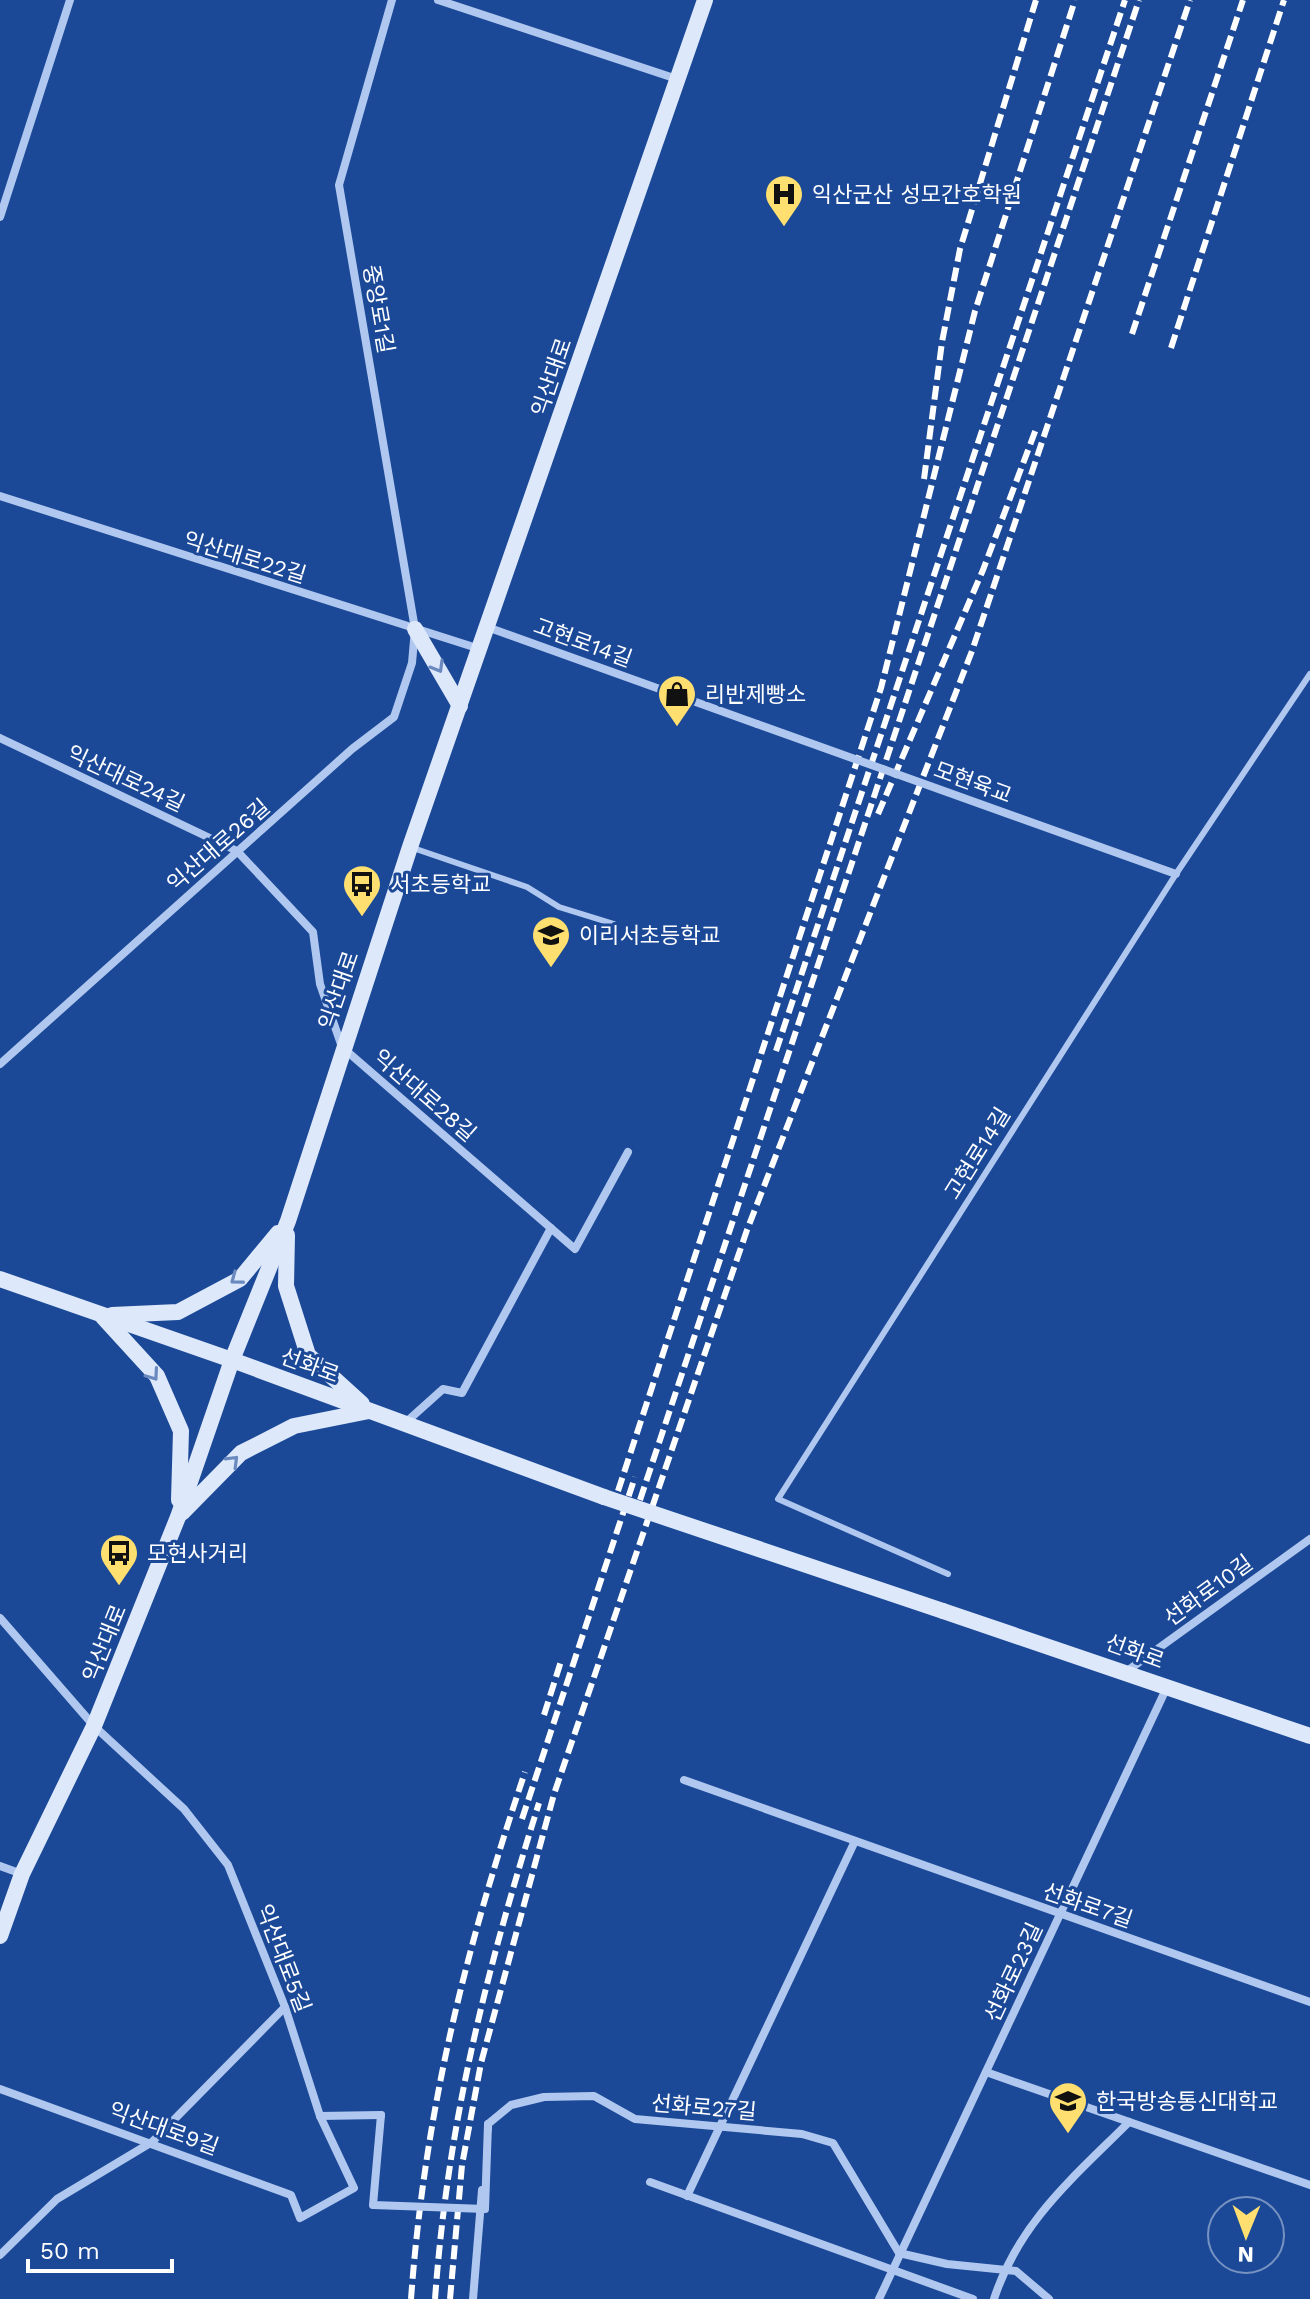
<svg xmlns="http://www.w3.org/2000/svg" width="1310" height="2299" viewBox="0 0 1310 2299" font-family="'Work Sans','Noto Sans KR',sans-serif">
<rect width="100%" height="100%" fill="#1b4997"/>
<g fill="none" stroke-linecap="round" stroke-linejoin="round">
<g stroke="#b0c8f0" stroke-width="6">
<path d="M413,848l114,39 32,20 55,17"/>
<path d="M948,1574l-170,-75 398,-625 134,-200"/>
</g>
<g stroke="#b0c8f0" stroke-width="8">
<path d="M438,0l239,79"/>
<path d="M0,217l70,-217"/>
<path d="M0,496l480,153"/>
<path d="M487,627l270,97"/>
<path d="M0,738l237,113 76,81 7,52 22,63 233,202 53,-97"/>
<path d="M0,1064l352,-315 42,-32 18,-54 3,-34 -76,-444 53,-185"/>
<path d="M404,1424l39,-35 19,4 89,-165"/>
<path d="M0,1618l94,108 90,83 44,56 57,142 35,109 34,72 -54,30 -9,-23 -291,-106"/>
<path d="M1127,1671l183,-132"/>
<path d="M684,1780l626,222"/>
<path d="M0,1866l22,8"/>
<path d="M986,2072l324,113"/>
<path d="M320,2116l61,-1"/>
<path d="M488,2129v-5l23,-19 33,-8 50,-1 41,23 167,15 31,9 66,110 48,11 69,7 33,28"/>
<path d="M650,2182l323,117"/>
<path d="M687,2196l168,-355"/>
<path d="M0,2255l57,-56 95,-57 133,-135"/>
<path d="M473,2299l9,-109"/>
<path d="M879,2299l288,-612"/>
<path d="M994,2299c25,-77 80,-122 135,-177"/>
</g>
<g stroke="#dde8fb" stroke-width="16">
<path d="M415,629l45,77"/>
<path d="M287,1235l-1,51 22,69 54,49"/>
<path d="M0,1279l232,81 372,137"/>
<path d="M112,1315l66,-3 62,-33 38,-46"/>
<path d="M103,1317l54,59 24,55 -2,69"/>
<path d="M182,1513l59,-60 53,-27 75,-15"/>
<path d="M943,1611l367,125"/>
<path d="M0,1936l22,-62 72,-148 84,-209 54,-157 56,-139 122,-374 295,-847"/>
</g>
<g stroke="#fff" stroke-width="6" stroke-dasharray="14 6" stroke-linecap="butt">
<path d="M1132,334l111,-334"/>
<path d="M1171,348l113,-348"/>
<path d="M924,479l18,-137 18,-93 76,-249"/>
<path d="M878,814l105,-244 53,-141"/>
<path d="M776,1051l349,-1051"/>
<path d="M618,1491l263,-803 94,-377 100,-311"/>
<path d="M640,1500l499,-1500"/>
<path d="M544,1715l18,-57"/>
<path d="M522,1819l113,-342"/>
<path d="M411,2299c14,-189 54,-348 114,-527"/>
<path d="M435,2299c13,-178 51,-327 104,-496"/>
<path d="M450,2299l12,-134 19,-102 73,-269 193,-564 225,-579 218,-651"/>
</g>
<g stroke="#b0c8f0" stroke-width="8">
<path d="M757,724l419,150"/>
<path d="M381,2115l-8,90 112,4 3,-85"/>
</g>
<path stroke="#dde8fb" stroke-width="16" d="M604,1497l339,114"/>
</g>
<defs><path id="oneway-chevron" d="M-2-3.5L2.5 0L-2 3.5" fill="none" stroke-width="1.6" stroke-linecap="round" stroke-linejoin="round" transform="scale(2)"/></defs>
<g stroke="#6989bf">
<use href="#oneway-chevron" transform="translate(438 667) rotate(60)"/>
<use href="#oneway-chevron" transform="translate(236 1279) rotate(143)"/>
<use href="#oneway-chevron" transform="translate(153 1375) rotate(55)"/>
<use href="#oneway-chevron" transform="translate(233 1461) rotate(-45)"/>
</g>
<defs>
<g id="hospital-pin" transform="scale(2)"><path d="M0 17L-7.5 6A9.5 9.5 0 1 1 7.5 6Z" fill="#ffdf6f" stroke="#1b4997"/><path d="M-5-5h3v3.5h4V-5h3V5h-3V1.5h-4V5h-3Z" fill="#111"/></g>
<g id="shop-pin" transform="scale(2)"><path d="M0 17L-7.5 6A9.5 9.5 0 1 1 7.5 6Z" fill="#ffdf6f" stroke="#1b4997"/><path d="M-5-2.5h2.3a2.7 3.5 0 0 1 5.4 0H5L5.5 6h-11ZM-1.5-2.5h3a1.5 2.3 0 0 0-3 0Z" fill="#111"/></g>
<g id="bus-pin" transform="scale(2)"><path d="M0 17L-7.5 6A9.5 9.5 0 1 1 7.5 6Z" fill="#ffdf6f" stroke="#1b4997"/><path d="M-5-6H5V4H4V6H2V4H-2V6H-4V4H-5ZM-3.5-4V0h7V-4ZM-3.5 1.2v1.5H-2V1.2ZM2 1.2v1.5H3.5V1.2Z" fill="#111"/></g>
<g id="school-pin" transform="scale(2)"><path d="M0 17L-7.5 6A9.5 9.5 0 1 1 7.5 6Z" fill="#ffdf6f" stroke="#1b4997"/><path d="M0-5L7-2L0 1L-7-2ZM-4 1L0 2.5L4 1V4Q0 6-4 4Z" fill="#111"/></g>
<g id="university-pin" transform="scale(2)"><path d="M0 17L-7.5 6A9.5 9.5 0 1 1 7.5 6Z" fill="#ffdf6f" stroke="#1b4997"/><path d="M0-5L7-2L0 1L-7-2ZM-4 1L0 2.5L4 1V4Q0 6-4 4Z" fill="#111"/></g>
</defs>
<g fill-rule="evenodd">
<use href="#hospital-pin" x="784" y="194"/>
<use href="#shop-pin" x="677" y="694"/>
<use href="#bus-pin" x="362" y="884"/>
<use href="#school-pin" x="551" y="935"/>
<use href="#bus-pin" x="119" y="1553"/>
<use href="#university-pin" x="1068" y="2101"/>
</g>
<g text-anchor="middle" stroke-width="6" stroke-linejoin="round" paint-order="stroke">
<g font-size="22" fill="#fff" stroke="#1b4997" text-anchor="start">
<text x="812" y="202">익산군산 성모간호학원</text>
<text x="705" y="702">리반제빵소</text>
<text x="390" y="892">서초등학교</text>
<text x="579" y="943">이리서초등학교</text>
<text x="147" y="1561">모현사거리</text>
<text x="1096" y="2109">한국방송통신대학교</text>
</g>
<g font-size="22" fill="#fff" stroke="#1b4997">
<text transform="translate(379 309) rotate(80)" y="8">중앙로1길</text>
<text transform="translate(551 377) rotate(-71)" y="8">익산대로</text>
<text transform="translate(245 557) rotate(17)" y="8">익산대로22길</text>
<text transform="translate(583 642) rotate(20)" y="8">고현로14길</text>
<text transform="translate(126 778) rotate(25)" y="8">익산대로24길</text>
<text transform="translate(973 782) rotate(20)" y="8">모현육교</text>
<text transform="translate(218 845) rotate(-41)" y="8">익산대로26길</text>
<text transform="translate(338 990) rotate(-71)" y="8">익산대로</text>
<text transform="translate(425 1095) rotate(41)" y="8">익산대로28길</text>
<text transform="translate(977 1153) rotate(-58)" y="8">고현로14길</text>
<text transform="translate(310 1365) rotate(20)" y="8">선화로</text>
<text transform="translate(1208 1590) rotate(-36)" y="8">선화로10길</text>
<text transform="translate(104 1643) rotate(-68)" y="8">익산대로</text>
<text transform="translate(1135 1651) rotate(20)" y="8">선화로</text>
<text transform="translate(1088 1905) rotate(19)" y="8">선화로7길</text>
<text transform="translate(284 1958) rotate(69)" y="8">익산대로5길</text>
<text transform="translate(1013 1972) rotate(-65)" y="8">선화로23길</text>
<text transform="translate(704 2107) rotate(5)" y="8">선화로27길</text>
<text transform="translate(164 2128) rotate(20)" y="8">익산대로9길</text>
</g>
</g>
<g transform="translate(1246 2235) rotate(181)"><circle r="38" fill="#1b4997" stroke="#7692c1" stroke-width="2"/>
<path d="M0-6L14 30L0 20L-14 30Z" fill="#ffdf6f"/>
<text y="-12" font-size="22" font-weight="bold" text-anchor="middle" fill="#ffffff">N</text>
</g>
<path d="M28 2259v12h144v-12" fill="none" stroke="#ffffff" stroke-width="4"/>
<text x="40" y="2259" font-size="24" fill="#ffffff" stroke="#1b4997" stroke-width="6" paint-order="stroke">50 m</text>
</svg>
